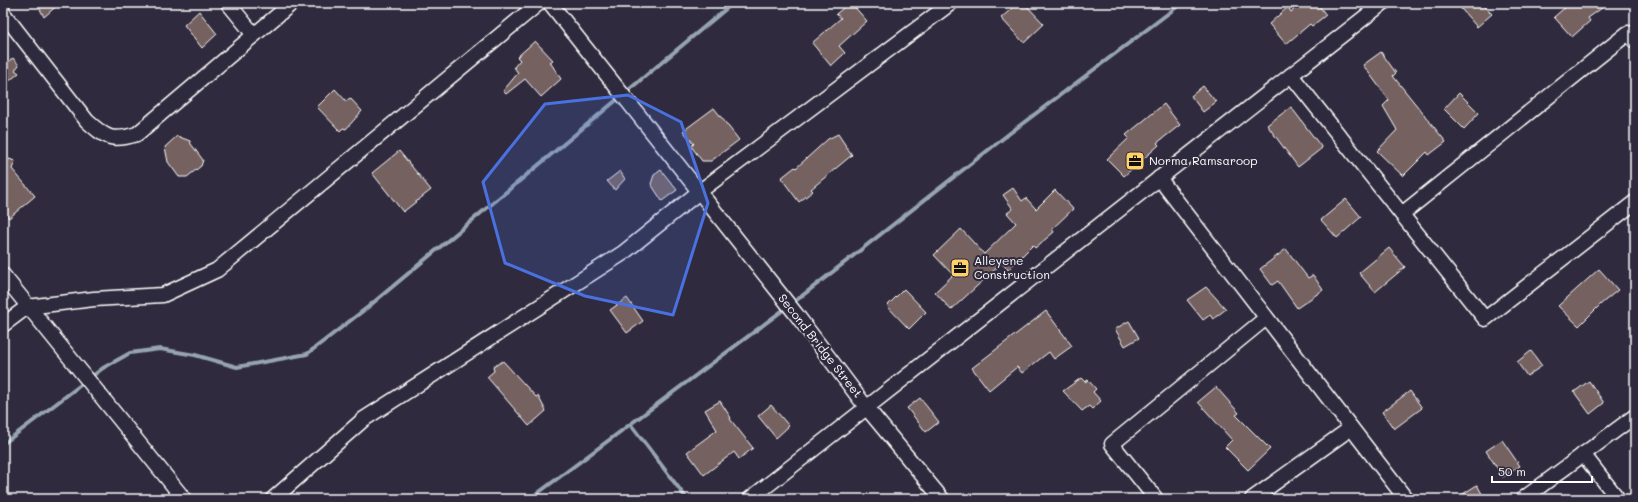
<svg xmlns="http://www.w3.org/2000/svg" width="1638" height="502" viewBox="0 0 1638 502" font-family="Mali,sans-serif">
<rect width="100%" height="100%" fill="#2f2a3d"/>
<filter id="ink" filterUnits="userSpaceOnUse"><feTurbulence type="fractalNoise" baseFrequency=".025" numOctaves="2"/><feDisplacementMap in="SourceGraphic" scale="8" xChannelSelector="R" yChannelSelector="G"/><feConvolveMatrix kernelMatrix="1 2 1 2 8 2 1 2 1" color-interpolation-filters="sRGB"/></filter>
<g filter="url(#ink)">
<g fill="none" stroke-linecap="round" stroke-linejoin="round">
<g stroke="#97a5b1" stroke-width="4">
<path d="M631,425l56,74"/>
<path d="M3,444l100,-76 27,-15 30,-4 35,6 42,12 70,-13 61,-47 365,-304"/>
<path d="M530,499l268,-200 212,-166 172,-130"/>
</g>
</g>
<g fill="#756261" stroke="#fff">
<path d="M37,3h23l-16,14z"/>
<path d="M849,3h2l16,18 -28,25 6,7 -14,13 -19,-23 29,-25 -5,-4z"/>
<path d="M1018,3h6l20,21 -20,19 -23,-25z"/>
<path d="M1302,3h15l9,12 -14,11 -2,-2 -24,20 -17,-20 19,-17 3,5z"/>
<path d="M1456,3h26l10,11 -15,13z"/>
<path d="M1570,3h39l-21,15 2,3 -18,16 -18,-20z"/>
<path d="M199,11l18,23 -15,14 -18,-23z"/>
<path d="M535,41l18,19 -3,2 11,17 -20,18 -16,-18 -19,15 -3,-3 15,-18 -4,-6 6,-7 -3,-3z"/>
<path d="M1381,52l15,21 -3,3 53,66 -17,13 -2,-3 -24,24 -26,-25 20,-21 -14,-24 6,-6 -26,-35z"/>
<path d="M13,58l6,7 -4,5 4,3 -16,13v-20z"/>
<path d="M1203,86l13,16 -13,10 -12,-16z"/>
<path d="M335,89l11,12 4,-3 12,13 -16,18 -3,-1 -3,3 -23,-24z"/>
<path d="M1459,93l20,20 -15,16 -20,-20z"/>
<path d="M1164,104l16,21 -23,18 2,2 -35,31 -17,-17 22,-21 -3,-3z"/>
<path d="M1291,107l31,41 -24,19 -31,-42z"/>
<path d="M714,108l25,32 -28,21h-9l-11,-15 3,-2 -11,-13z"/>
<path d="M838,134l14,21 -41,34 2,2 -14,11 -18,-24 14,-11 1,1 32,-29z"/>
<path d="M177,136l13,5 1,3 12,16 -2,6 -14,11h-8l-11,-15 -3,-15z"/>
<path d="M399,151l32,39 -28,22 -31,-39z"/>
<path d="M3,157l12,4 -3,8 23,27 -26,22 -6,-6z"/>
<path d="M661,170l16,20 -15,11 -11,-17 3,-9z"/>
<path d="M620,171l5,8 -10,11 -8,-9z"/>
<path d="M1013,188l9,13 4,-3 10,11 19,-19 18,19 -21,20 2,3 -19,16 -2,-3 -25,25 -6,-7 -51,47 -16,-18 18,-17 -19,-20 27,-26 23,25 32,-31 -9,-10 6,-4 -10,-14z"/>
<path d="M1346,199l15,18 -24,21 -16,-18z"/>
<path d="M1389,248l16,19 -30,25 -16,-19z"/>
<path d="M1286,249l22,29 5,-3 10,15 -26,18 -19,-27 -6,4 -12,-16z"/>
<path d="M1599,269l19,21 -17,14 -22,22 -21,-20z"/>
<path d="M1206,287l20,22 -13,10 -3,-4 -7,5 -16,-20z"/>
<path d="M904,289l22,23 -17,17 -22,-23z"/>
<path d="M627,298l16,23 -16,12 -17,-23z"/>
<path d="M1046,311l26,35 -18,13 -5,-7 -27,21 -5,-6 -28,23 -17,-22z"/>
<path d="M1129,321l10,17 -14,8 -10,-17z"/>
<path d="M1531,351l11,15 -15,10 -10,-14z"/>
<path d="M503,361l33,36 2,-1 8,15 -17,15 -42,-49 7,-6 -1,-4z"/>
<path d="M1081,378l4,4 3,-2 8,9 -3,3 8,9 -9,8 -3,-3 -7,5 -19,-20z"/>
<path d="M1589,381l15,22 -14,11 -16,-22z"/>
<path d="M1216,387l23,26 -3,2 34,34 -22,21 -23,-23 7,-7 -34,-38z"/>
<path d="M1410,391l12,17 -28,21 -12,-17z"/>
<path d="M920,398l19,24 -13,10 -19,-24z"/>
<path d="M720,401l11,17 -1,1 23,29 -14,11 -5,-7 -30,23 -17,-23 30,-22 -12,-20z"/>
<path d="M771,405l18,21 -13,12 -18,-22z"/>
<path d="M1502,440l18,26 -17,11 -17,-26z"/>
<path d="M1477,485l8,14h-30z"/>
</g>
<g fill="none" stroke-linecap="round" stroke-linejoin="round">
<g stroke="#fff" stroke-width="17">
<g id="minor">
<path d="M228,3l26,32"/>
<path d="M550,3l246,311 70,93 76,92"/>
<path d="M3,13l84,108c19,17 25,21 50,13l155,-131"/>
<path d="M1291,75l194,244 150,-117"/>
<path d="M1159,178l247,321"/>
<path d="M1402,214l226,-181 7,8"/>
<path d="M3,275l181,224"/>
<path d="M3,325l24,-18 67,-8 69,-4 54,-25 322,-267"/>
<path d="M1583,454l35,45"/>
<path d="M273,499l91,-80 259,-166 76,-61 252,-189"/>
<path d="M750,499l633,-496"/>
<path d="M1156,499l-44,-55 154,-126"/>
<path d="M1252,499l99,-71"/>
<path d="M1523,499l112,-83"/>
</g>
</g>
<use href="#minor" stroke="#2f2a3d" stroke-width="14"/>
</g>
</g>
<path fill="#4a71e0" fill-opacity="0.2" stroke="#4a71e0" stroke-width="3" stroke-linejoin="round" d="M628,95l53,27 27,81 -35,112 -88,-19 -80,-33 -22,-81 62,-78z"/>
<defs>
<g id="office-square" transform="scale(1)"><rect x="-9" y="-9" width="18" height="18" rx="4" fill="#ffd166" stroke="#2f2a3d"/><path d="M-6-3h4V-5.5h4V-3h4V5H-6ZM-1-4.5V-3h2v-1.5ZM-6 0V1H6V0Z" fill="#111"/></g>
</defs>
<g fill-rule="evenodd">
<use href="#office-square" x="1135" y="161"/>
<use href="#office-square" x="960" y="268"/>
</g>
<g text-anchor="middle" stroke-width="4" stroke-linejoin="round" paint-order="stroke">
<g font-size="12" fill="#fff" stroke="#2f2a3d" text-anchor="start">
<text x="1149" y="165">Norma Ramsaroop</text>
<text x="974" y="265">Alleyene<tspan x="974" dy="14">Construction</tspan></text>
</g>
<g font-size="12" fill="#fff" stroke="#2f2a3d">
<text transform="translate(820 346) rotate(52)" y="4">Second Bridge Street</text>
</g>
</g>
<rect width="1638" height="502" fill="none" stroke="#2f2a3d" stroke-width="16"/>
<rect x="8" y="8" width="1622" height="486" fill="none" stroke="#fff" stroke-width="1.5" filter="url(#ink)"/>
<path d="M1492 476v6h100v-6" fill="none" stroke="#ffffff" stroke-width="2"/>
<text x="1498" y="476" font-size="12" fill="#ffffff" stroke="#2f2a3d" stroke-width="3" paint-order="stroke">50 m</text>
</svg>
